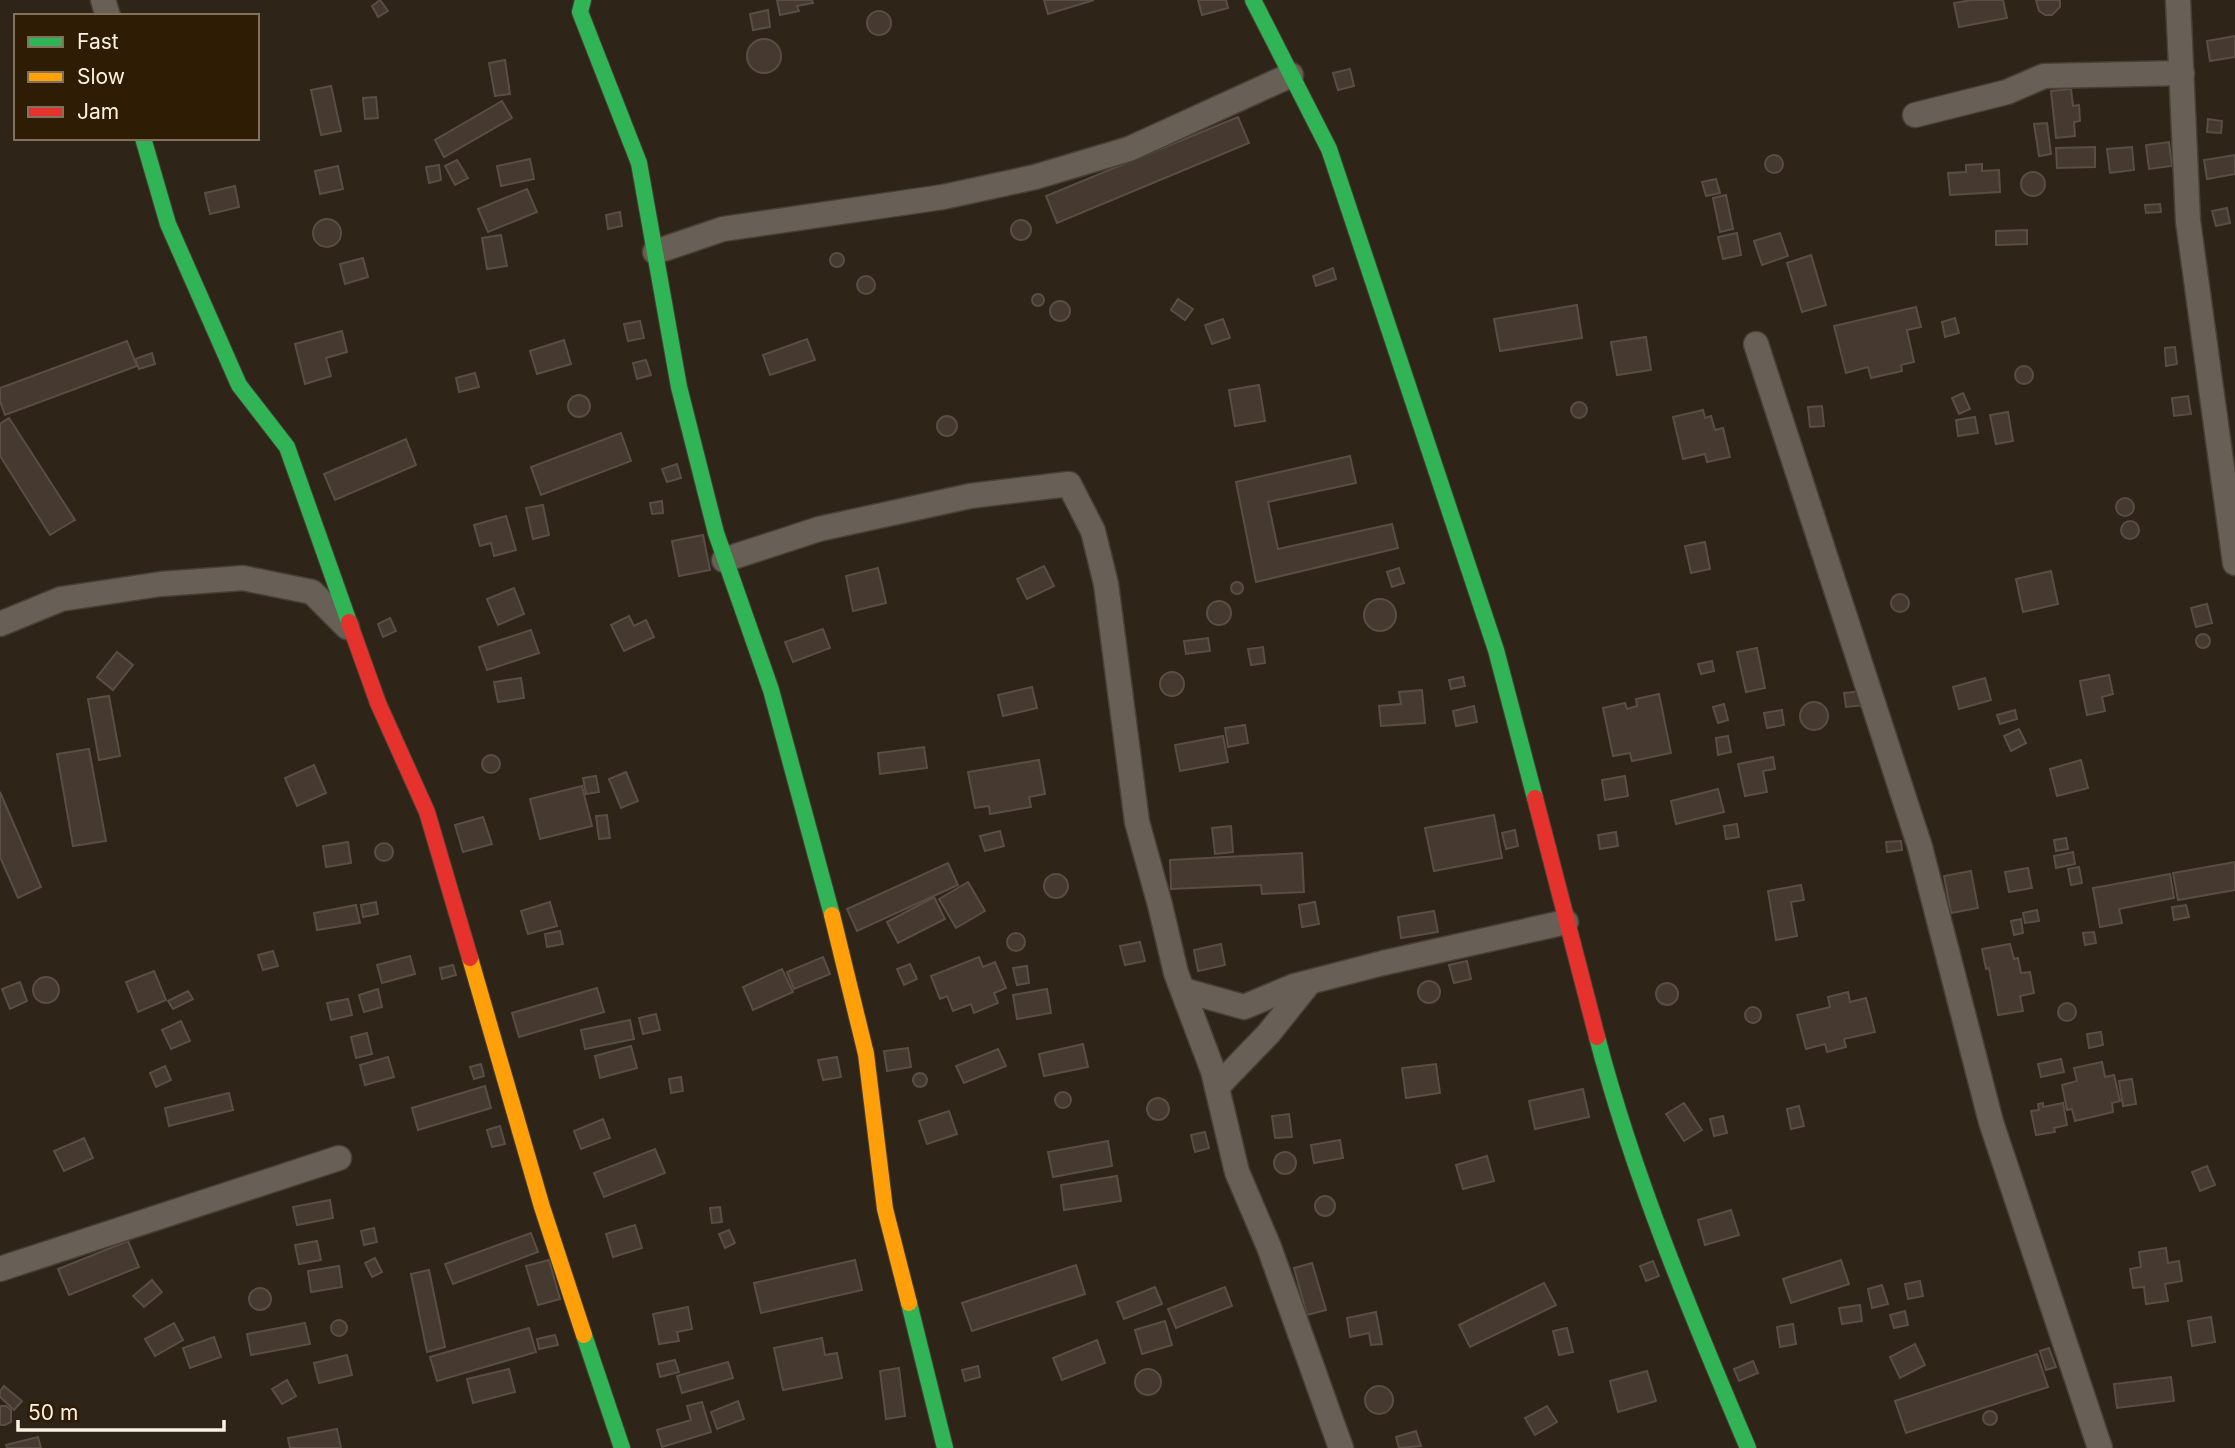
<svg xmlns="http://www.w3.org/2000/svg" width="2235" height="1448" viewBox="0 0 2235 1448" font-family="Inter,sans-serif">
<rect width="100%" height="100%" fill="#2e2518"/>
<g fill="#46392f" stroke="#584e46" stroke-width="2">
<path d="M380,0l8,11 -10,6 -6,-11z"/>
<path d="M777,0h35l1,3 -16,3 2,5 -19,4z"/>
<path d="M1044,0h50l-46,14z"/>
<path d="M1198,0h28l2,8 -26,7z"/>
<path d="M1972,0h31l4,18 -48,9 -5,-24z"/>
<path d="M2036,0h24v7l-8,8h-7l-6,-4z"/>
<path d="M768,10l2,17 -17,3 -3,-16z"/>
<circle cx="879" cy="23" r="12"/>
<path d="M2235,36v21l-25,4 -3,-20z"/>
<circle cx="764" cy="56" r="17"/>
<path d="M505,60l5,34 -15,2 -6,-33z"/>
<path d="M1350,69l4,17 -16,4 -5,-17z"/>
<path d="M331,86l10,45 -20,4 -10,-45z"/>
<path d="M2071,89l2,17 6,-1 1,16 -6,1 1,14 -19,2 -5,-47z"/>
<path d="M376,97l2,21 -13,1 -2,-21z"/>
<path d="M502,101l10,17 -68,39 -9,-17z"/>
<path d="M1238,117l11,26 -192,80 -11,-27z"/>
<path d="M2208,119l14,2 -1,12 -14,-1z"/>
<path d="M2047,123l4,31 -12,2 -5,-32z"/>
<path d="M2169,142l3,24 -23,3 -3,-24z"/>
<path d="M2095,147v20l-38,1 -1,-20z"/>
<path d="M2132,147l2,23 -24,3 -3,-24z"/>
<path d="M2235,155v19l-28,5 -3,-19z"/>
<circle cx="1774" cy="164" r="9"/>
<path d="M530,159l4,20 -33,7 -4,-20z"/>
<path d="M457,160l11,18 -13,7 -10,-19z"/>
<path d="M1982,164v7l17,-1 1,22 -50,3 -2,-22 18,-1v-7z"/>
<path d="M439,165l2,15 -12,3 -3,-16z"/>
<path d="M338,166l5,23 -23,5 -5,-23z"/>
<circle cx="2033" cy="184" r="12"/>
<path d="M1716,179l4,14 -14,3 -4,-14z"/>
<path d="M235,186l4,21 -29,7 -5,-21z"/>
<path d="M527,189l10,23 -49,20 -10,-23z"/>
<path d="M1726,195l7,34 -13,3 -7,-34z"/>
<path d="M2160,204l1,8 -15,1 -1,-8z"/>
<path d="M2227,208l3,15 -14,3 -4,-15z"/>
<path d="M620,212l2,14 -14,3 -2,-14z"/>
<circle cx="327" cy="233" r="14"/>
<circle cx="1021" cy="230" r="10"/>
<path d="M2027,230v14l-31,1v-14z"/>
<path d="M1737,233l4,22 -18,4 -5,-22z"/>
<path d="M1780,233l8,23 -26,9 -8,-24z"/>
<path d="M501,235l6,31 -20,3 -5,-31z"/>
<circle cx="837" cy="260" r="7"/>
<path d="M1811,255l15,50 -24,7 -15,-49z"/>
<path d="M363,258l5,19 -23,7 -5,-20z"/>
<path d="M1333,268l3,11 -20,7 -3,-10z"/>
<circle cx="866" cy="285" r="9"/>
<circle cx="1038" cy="300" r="6"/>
<path d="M1178,299l15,10 -8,11 -14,-10z"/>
<circle cx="1060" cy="311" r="10"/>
<path d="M1577,305l5,33 -82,13 -6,-32z"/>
<path d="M1916,307l5,20 -14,3 7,32 -13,3 1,6 -31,7 -3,-11 -22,6 -12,-47z"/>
<path d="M1955,318l4,15 -14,4 -3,-15z"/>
<path d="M1223,319l7,19 -18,6 -7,-19z"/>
<path d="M640,321l4,17 -16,3 -4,-17z"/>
<path d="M342,331l5,21 -21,6 5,18 -26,8 -10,-40z"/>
<path d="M1646,337l5,33 -34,5 -6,-33z"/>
<path d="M807,339l8,21 -45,15 -7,-20z"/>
<path d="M564,340l7,24 -34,10 -7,-23z"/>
<path d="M127,341l10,25 -132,49 -5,-14v-13z"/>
<path d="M2175,347l2,17 -11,2 -1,-18z"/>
<path d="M152,353l3,11 -16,5 -4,-10z"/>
<path d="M646,360l5,15 -14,4 -4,-16z"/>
<circle cx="2024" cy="375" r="9"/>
<path d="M475,373l4,14 -20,5 -3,-14z"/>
<path d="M1259,385l6,36 -30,5 -6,-36z"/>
<path d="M1963,393l7,16 -11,5 -7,-16z"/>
<circle cx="579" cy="406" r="11"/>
<path d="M2188,396l3,18 -17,2 -2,-18z"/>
<circle cx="1579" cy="410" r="8"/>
<path d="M1822,406l2,20 -14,1 -2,-20z"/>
<path d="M1703,410l2,8 6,-2 4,14 8,-2 7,29 -23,5 -2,-8 -22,5 -10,-42z"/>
<path d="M2008,412l5,29 -17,3 -6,-29z"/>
<circle cx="947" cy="426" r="10"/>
<path d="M1975,417l3,16 -20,3 -2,-16z"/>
<path d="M9,418l66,102 -25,15 -50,-79v-32z"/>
<path d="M621,433l10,28 -90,34 -10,-28z"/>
<path d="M406,439l10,26 -81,35 -11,-26z"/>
<path d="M1350,456l6,27 -88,19 10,47 114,-25 6,24 -142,34 -20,-100z"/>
<path d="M677,464l4,14 -14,4 -5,-13z"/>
<circle cx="2125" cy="507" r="9"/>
<path d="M662,501l1,12 -11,1 -2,-11z"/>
<path d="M543,505l6,30 -16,4 -7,-31z"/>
<path d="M506,516l10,34 -22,6 -3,-13 -11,3 -6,-21z"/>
<circle cx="2130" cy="530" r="9"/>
<path d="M703,535l7,35 -31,6 -7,-35z"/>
<path d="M1705,542l5,27 -19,4 -6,-27z"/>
<path d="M1044,566l10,20 -27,13 -10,-20z"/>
<path d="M878,568l8,35 -33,8 -7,-35z"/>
<path d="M1399,568l5,15 -12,4 -5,-15z"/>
<path d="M2051,571l7,33 -35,8 -7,-33z"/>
<circle cx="1237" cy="588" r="6"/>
<path d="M514,588l10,26 -26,11 -11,-26z"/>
<circle cx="1900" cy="603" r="9"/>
<circle cx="1380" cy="615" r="16"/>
<circle cx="1219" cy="613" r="12"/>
<path d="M2207,604l5,19 -16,4 -5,-19z"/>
<path d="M629,616l5,10 12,-6 8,17 -30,14 -13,-26z"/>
<path d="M390,618l6,13 -13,6 -5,-13z"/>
<path d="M823,629l7,19 -37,14 -8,-20z"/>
<path d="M531,630l8,23 -52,17 -8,-23z"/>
<circle cx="2203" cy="641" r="7"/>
<path d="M1208,638l2,13 -24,3 -2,-13z"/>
<path d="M1263,647l2,16 -14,2 -3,-16z"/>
<path d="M1757,648l8,40 -19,4 -9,-40z"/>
<path d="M117,652l16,13 -20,25 -16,-13z"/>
<path d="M1712,661l2,10 -13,3 -3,-10z"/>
<circle cx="1172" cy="684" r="12"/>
<path d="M2109,675l4,19 -11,3 3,14 -18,4 -7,-34z"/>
<path d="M1463,677l2,9 -14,3 -2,-9z"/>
<path d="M521,678l3,20 -26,4 -4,-20z"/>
<path d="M1985,678l6,22 -32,9 -6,-22z"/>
<path d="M1032,687l5,21 -34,8 -5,-21z"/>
<path d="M1422,690l3,33 -44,3 -2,-20 22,-2 -2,-12z"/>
<path d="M1863,691l1,14 -18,2 -2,-14z"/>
<path d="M1659,694l12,59 -39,8 -2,-8 -17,3 -10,-48 22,-5 2,6 10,-3 -1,-7z"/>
<path d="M109,696l11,60 -21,4 -11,-61z"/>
<circle cx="1814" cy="716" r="14"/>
<path d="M1724,704l4,16 -10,3 -5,-16z"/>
<path d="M1474,706l3,16 -21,4 -3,-15z"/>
<path d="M1782,710l2,15 -17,3 -3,-15z"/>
<path d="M2015,710l2,9 -17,5 -3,-9z"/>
<path d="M1245,725l3,18 -20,4 -3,-19z"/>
<path d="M2019,729l7,14 -15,8 -7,-15z"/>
<path d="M1223,736l5,26 -48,9 -5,-26z"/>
<path d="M1728,736l3,16 -13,3 -2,-17z"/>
<path d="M924,747l3,21 -47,6 -2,-21z"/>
<path d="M89,749l17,92 -33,5 -16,-92z"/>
<circle cx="491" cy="764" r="9"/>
<path d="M1773,757l2,12 -12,2 4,21 -22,4 -7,-32z"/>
<path d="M1039,760l6,34 -16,3 2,10 -41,7 -1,-8 -14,2 -7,-36z"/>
<path d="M2081,760l7,28 -31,8 -7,-27z"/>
<path d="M314,765l12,28 -29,13 -12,-28z"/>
<path d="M626,772l12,29 -17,7 -12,-29z"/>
<path d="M596,776l3,16 -13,2 -3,-16z"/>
<path d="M1625,776l3,20 -23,4 -3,-20z"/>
<path d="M582,786l10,40 -52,13 -10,-40z"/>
<path d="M1718,789l6,23 -48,12 -5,-23z"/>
<path d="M0,792l41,95 -23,11 -18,-41z"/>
<path d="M607,815l3,23 -11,1 -3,-23z"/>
<path d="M1494,815l8,43 -68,13 -9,-43z"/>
<path d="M483,817l9,27 -29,8 -8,-27z"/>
<path d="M1737,824l2,13 -13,2 -2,-13z"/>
<path d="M1231,826l2,26 -18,2 -3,-26z"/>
<path d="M1515,830l3,16 -12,3 -4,-16z"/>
<path d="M1000,831l4,15 -19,5 -5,-15z"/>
<path d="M1616,832l2,14 -18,3 -2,-14z"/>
<path d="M2066,838l2,11 -12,2 -2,-11z"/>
<path d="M1901,841l1,9 -15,2 -1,-10z"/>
<path d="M348,842l3,21 -25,4 -3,-21z"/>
<circle cx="384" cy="852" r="9"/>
<path d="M2073,852l2,12 -19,4 -2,-12z"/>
<path d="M1302,853l2,39 -42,2 -1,-9 -90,4 -1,-29z"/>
<path d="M2235,862v28l-57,10 -5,-27z"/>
<path d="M948,863l10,22 -101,46 -10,-22z"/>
<path d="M2079,867l3,16 -11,2 -3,-16z"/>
<path d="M2028,868l4,20 -23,4 -4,-20z"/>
<path d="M1971,871l7,37 -27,5 -7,-37z"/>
<circle cx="1056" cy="886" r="12"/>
<path d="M2170,874l4,24 -55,11 3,14 -22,4 -7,-39z"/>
<path d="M968,882l17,29 -29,17 -17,-29z"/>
<path d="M1801,885l3,15 -13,2 6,34 -21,4 -8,-49z"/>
<path d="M934,897l11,22 -47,24 -11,-21z"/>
<path d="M376,902l2,12 -15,3 -2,-12z"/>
<path d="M550,902l7,24 -29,8 -7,-23z"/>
<path d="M1315,902l4,22 -17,3 -3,-22z"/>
<path d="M356,905l4,18 -43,7 -3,-17z"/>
<path d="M2186,905l3,12 -15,3 -2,-13z"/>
<path d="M2037,910l2,11 -14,2 -2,-10z"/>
<path d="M1434,911l4,21 -37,6 -3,-21z"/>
<path d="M2021,919l2,14 -9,2 -3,-14z"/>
<path d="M560,931l3,13 -16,3 -2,-13z"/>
<path d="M2094,932l2,11 -11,2 -2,-12z"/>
<circle cx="1016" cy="942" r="9"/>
<path d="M1140,942l5,19 -20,4 -5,-19z"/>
<path d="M1221,944l4,21 -27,6 -4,-21z"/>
<path d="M2010,944l4,15 4,-1 3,15 9,-1 4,21 -14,3 3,15 -25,4 -9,-47 -3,1 -4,-20z"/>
<path d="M273,951l5,15 -15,4 -5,-15z"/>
<path d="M410,956l5,18 -33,9 -5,-18z"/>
<path d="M823,957l7,17 -36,15 -7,-17z"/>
<path d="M979,957l4,10 12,-5 11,26 -12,5 4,10 -24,10 -3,-9 -18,7 -6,-15 -7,3 -9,-23z"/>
<path d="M1467,961l4,18 -17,4 -5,-18z"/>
<path d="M910,964l7,15 -13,6 -7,-16z"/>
<path d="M453,965l3,10 -14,4 -2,-11z"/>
<path d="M1027,966l2,17 -12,2 -4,-17z"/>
<path d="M782,969l11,23 -40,18 -10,-23z"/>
<path d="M154,971l12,29 -28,12 -12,-30z"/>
<circle cx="46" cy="990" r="13"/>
<circle cx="1429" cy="992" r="11"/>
<path d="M20,982l7,19 -17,8 -8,-20z"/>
<circle cx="1667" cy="994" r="11"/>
<path d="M597,988l7,24 -85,25 -7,-24z"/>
<path d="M378,989l4,18 -18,5 -5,-17z"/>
<path d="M1047,989l4,24 -34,6 -4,-24z"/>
<path d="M188,991l5,8 -20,10 -5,-8z"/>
<path d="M1848,992l2,10 16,-4 9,34 -31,7 2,8 -19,5 -2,-8 -19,5 -9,-34 33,-8 -2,-10z"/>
<path d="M348,999l4,16 -21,5 -4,-17z"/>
<circle cx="2067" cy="1012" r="9"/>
<circle cx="1753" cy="1015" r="8"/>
<path d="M656,1014l4,16 -17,4 -4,-16z"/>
<path d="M630,1020l4,19 -49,10 -4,-19z"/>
<path d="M181,1021l9,20 -19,8 -9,-19z"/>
<path d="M2101,1032l2,13 -14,3 -2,-14z"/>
<path d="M367,1033l5,21 -16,4 -5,-21z"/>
<path d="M1083,1044l5,23 -44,9 -5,-22z"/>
<path d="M631,1046l6,22 -37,10 -5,-22z"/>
<path d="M908,1048l3,19 -24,4 -3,-20z"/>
<path d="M998,1049l8,17 -42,17 -8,-17z"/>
<path d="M388,1057l6,20 -29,8 -5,-20z"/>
<path d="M837,1057l4,20 -18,3 -5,-20z"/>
<path d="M2061,1059l3,13 -23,5 -3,-13z"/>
<path d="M2102,1062l3,15 9,-2 6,26 -8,2 1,9 -38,9 -3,-12 -5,1 -5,-25 15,-4 -3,-13z"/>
<path d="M481,1064l3,12 -10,3 -4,-12z"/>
<path d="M1436,1064l4,29 -34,5 -4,-30z"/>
<path d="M165,1066l6,14 -15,7 -6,-14z"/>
<circle cx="920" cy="1080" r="7"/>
<path d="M681,1077l2,14 -12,2 -2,-14z"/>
<path d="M2132,1079l4,25 -13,2 -4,-25z"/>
<path d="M485,1086l6,22 -73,22 -6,-22z"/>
<path d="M1583,1089l6,28 -54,12 -6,-28z"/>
<circle cx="1063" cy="1100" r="8"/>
<path d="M229,1093l4,17 -64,16 -4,-18z"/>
<circle cx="1158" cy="1109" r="11"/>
<path d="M1684,1103l18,27 -18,11 -18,-27z"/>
<path d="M2043,1103v4l20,-4 4,22 -13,3 1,4 -19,3 -5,-24 8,-1 -1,-6z"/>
<path d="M1799,1106l5,20 -13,3 -4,-20z"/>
<path d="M949,1111l8,23 -30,10 -8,-23z"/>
<path d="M1289,1114l3,23 -17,1 -3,-22z"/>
<path d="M1723,1116l4,17 -13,3 -4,-17z"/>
<path d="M603,1119l7,19 -29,11 -7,-18z"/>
<path d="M500,1126l5,18 -13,3 -5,-17z"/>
<path d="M1205,1132l4,16 -14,4 -4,-17z"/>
<path d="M84,1138l9,20 -29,13 -10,-20z"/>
<path d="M1340,1140l3,18 -29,5 -3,-18z"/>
<path d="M1108,1141l4,25 -59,11 -5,-25z"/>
<path d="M655,1149l10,24 -61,24 -10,-24z"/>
<circle cx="1285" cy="1163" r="11"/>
<path d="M1487,1156l7,25 -31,8 -7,-24z"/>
<path d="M2207,1166l8,19 -15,6 -8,-19z"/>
<path d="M1117,1176l4,25 -57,9 -3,-25z"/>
<circle cx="1325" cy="1206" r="10"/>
<path d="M330,1200l3,18 -36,7 -4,-18z"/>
<path d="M720,1207l2,15 -10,1 -2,-15z"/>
<path d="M1731,1210l8,25 -34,10 -7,-25z"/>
<path d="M635,1225l7,23 -29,9 -7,-23z"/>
<path d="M374,1228l3,14 -13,3 -3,-14z"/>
<path d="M729,1230l6,13 -10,5 -6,-14z"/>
<path d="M531,1233l7,19 -85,32 -8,-20z"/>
<path d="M128,1241l11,26 -70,28 -11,-26z"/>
<path d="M317,1241l4,19 -22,4 -4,-19z"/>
<path d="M2166,1248l2,15 11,-2 3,20 -17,3 3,17 -22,3 -2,-17 -11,1 -3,-19 11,-2 -2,-15z"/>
<path d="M375,1258l7,14 -10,5 -7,-14z"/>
<path d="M549,1260l11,39 -22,6 -12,-39z"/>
<path d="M855,1260l7,30 -101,23 -7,-30z"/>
<path d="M1841,1260l8,24 -58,19 -8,-24z"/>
<path d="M1653,1261l6,15 -13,5 -6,-15z"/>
<path d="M1312,1263l14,47 -19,5 -13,-47z"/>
<path d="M1076,1265l9,29 -113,37 -10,-28z"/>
<path d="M339,1266l3,21 -31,5 -3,-21z"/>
<path d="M429,1270l16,77 -18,5 -16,-78z"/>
<path d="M152,1280l10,12 -18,15 -11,-11z"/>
<path d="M1920,1281l3,15 -15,3 -3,-15z"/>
<path d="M1544,1283l12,22 -86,42 -11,-22z"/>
<path d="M1882,1285l6,19 -16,4 -4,-19z"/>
<path d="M1155,1287l7,17 -38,15 -7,-17z"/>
<path d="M1225,1287l7,19 -56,22 -8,-19z"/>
<circle cx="260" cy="1299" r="11"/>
<path d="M1860,1305l2,16 -20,3 -3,-16z"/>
<path d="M688,1307l4,22 -15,3 2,9 -20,3 -6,-30z"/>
<path d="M1905,1311l3,14 -14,3 -4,-13z"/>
<path d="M1376,1312l6,32 -11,1 -2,-12 -19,4 -3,-19z"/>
<path d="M2211,1317l4,25 -23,4 -4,-25z"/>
<circle cx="339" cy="1328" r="8"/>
<path d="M1165,1321l7,24 -30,9 -7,-24z"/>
<path d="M174,1323l9,17 -28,16 -10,-17z"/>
<path d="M305,1323l5,21 -59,11 -4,-21z"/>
<path d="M1793,1324l3,20 -16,3 -3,-20z"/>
<path d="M529,1328l7,24 -99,29 -7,-24z"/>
<path d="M1567,1328l6,24 -14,3 -6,-24z"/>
<path d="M555,1335l3,10 -19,4 -2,-10z"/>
<path d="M214,1337l7,20 -31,11 -7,-20z"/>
<path d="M822,1338l3,17 12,-2 5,25 -59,12 -9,-42z"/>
<path d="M1097,1340l8,23 -43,17 -9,-22z"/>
<path d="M1915,1344l10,21 -25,13 -10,-21z"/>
<path d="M2049,1348l7,19 -10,3 -6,-19z"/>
<path d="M2037,1354l11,33 -142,46 -11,-32z"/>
<path d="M347,1355l5,20 -33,8 -5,-20z"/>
<path d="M675,1360l4,12 -19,5 -3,-13z"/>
<path d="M1753,1361l5,12 -19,8 -5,-12z"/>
<path d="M728,1362l5,16 -51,15 -5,-17z"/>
<path d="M978,1366l2,11 -15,4 -3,-11z"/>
<path d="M899,1368l6,48 -19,3 -6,-48z"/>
<circle cx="1148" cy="1382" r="13"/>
<path d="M509,1369l6,23 -42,11 -6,-24z"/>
<path d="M1647,1371l9,30 -38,11 -8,-31z"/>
<path d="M2171,1377l3,24 -57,7 -3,-24z"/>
<path d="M287,1380l9,16 -14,8 -10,-15z"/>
<circle cx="1379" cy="1400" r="14"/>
<path d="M4,1386l18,15 -8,9 -14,-13v-6z"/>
<path d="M738,1401l6,18 -27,10 -6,-17z"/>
<path d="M702,1402l9,30 -49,15 -5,-17 34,-10 -4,-14z"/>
<path d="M0,1406h6l5,4v12l-6,3h-5z"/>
<path d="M1547,1406l10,16 -22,13 -10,-17z"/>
<circle cx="1990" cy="1418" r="7"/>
<path d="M337,1429l4,19h-51l-2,-10z"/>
<path d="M1416,1431l5,15 -22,2 -3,-11z"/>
<path d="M38,1437l3,11h-34l-1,-3z"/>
</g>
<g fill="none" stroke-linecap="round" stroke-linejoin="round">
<g stroke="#484036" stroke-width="27">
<g id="street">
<path d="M103,0l5,16"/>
<path d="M2178,0l10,221 47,342"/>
<path d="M1915,115l92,-23 37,-16 138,-3"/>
<path d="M655,252l68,-23 220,-32 92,-20 94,-28 162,-74"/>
<path d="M1756,344l164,503 71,275 109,326"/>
<path d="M724,560l95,-31 151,-33 99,-12 24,47 13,53 31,238 23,83 16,68 37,98 24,101 32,75 72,201"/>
<path d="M0,624l61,-25 100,-15 82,-6 69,14 35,35"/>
<path d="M1183,990l61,17 50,-21 89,-23 183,-41"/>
<path d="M1217,1087l52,-54 40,-50"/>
<path d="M0,1269l339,-111"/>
</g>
</g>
<g stroke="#484036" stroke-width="18">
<g id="fast">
<path d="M583,0l-3,12 59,151 40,224 37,146 55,157 61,225"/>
<path d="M1253,0l76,149 167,501 39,148"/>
<path d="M143,138l25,86 71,161 48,62 62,175"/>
<path d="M1597,1037c37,141 94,277 151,411"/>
<path d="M909,1303l36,145"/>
<path d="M584,1335l38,113"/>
</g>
</g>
<g stroke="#484036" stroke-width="18">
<g id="slow">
<path d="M832,915l34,139 19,155 24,94"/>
<path d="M470,958l72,249 42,128"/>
</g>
</g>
<g stroke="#484036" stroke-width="18">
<g id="jam">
<path d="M349,622l29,81 49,109 43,146"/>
<path d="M1535,798l62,239"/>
</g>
</g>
<use href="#street" stroke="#686056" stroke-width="24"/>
<use href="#fast" stroke="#30b455" stroke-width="16"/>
<use href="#slow" stroke="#ff9f0a" stroke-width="16"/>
<use href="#jam" stroke="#e5322d" stroke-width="16"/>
</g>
<rect x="14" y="14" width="245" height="126" fill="#2e1c05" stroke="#81725e" stroke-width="2"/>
<rect x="28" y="37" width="35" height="10" fill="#30b455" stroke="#81725e" stroke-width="2"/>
<text x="77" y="49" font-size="21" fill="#fef2e4">Fast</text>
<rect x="28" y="72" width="35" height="10" fill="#ff9f0a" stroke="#81725e" stroke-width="2"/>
<text x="77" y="84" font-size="21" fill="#fef2e4">Slow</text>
<rect x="28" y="107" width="35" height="10" fill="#e5322d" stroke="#81725e" stroke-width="2"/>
<text x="77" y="119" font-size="21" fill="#fef2e4">Jam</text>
<path d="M18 1420v10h206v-10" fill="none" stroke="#fef2e4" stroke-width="3.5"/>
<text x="28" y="1420" font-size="21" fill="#fef2e4" stroke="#2e1c05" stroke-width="5" paint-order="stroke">50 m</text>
</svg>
